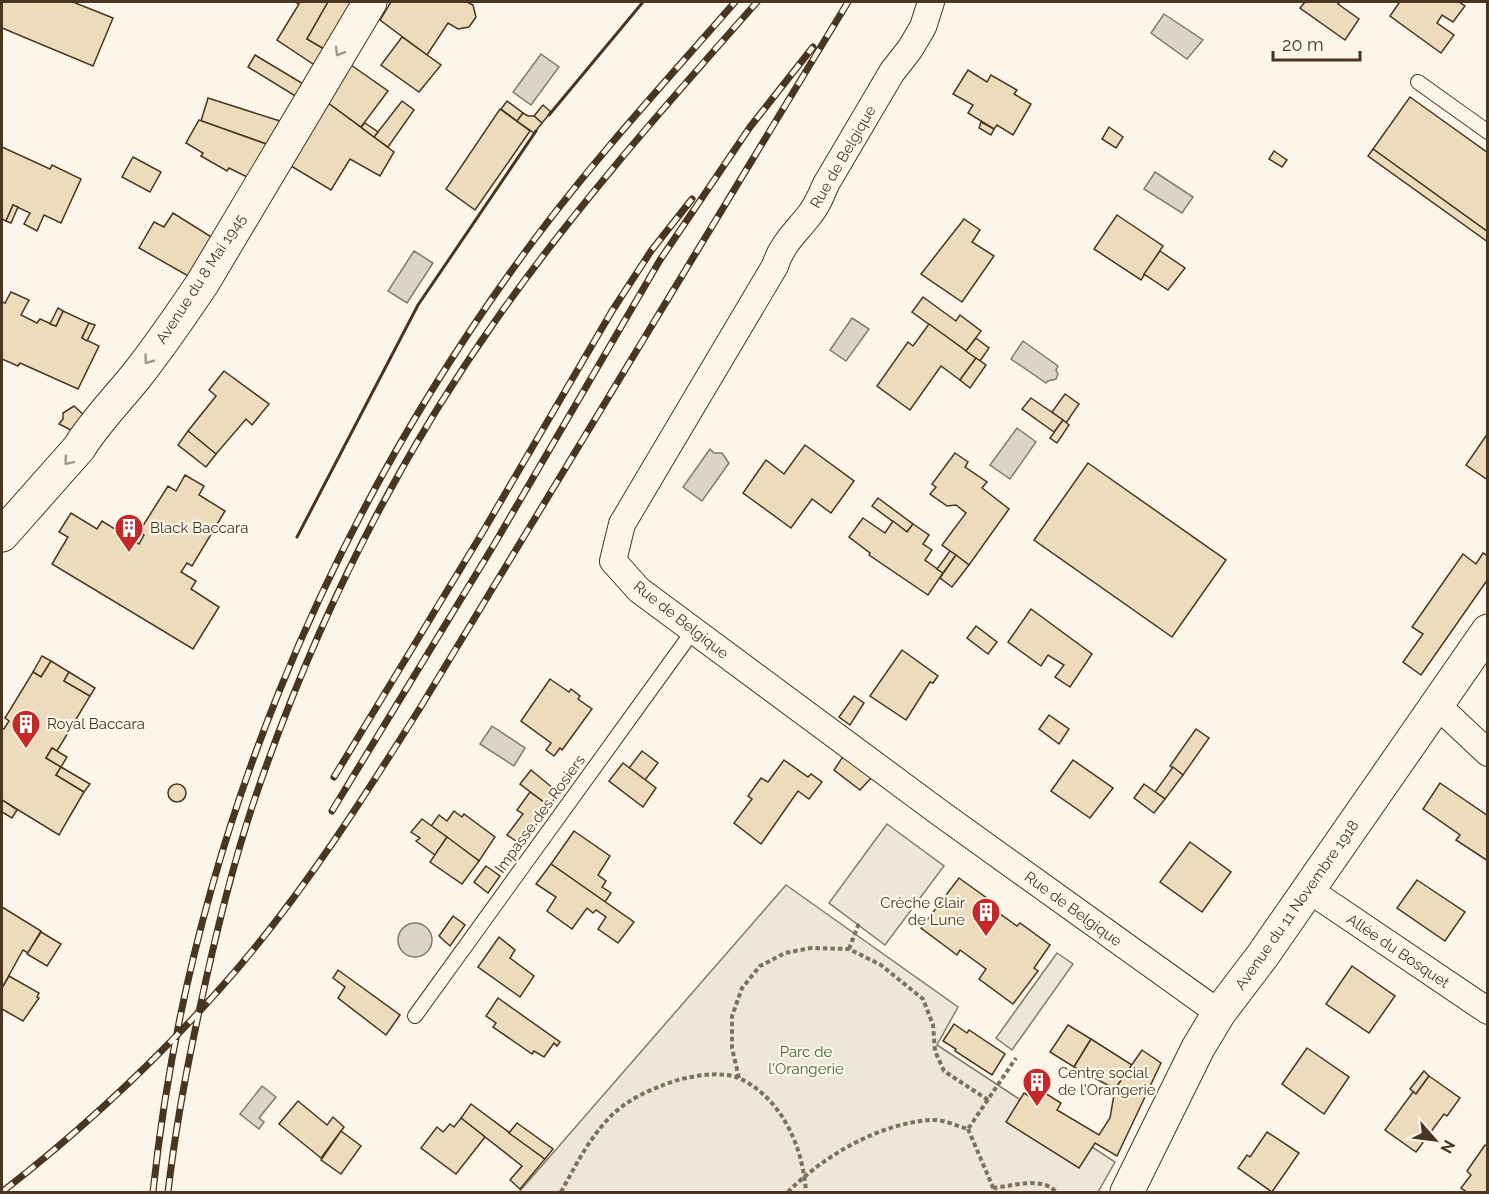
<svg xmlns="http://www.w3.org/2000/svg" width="1489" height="1194" viewBox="0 0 1489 1194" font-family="Raleway,sans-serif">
<rect width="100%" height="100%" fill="#fbf6e9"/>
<path fill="#ede6d9" stroke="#887966" stroke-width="1.5" d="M786,885l172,122 -21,38 178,117 -17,30h-579z"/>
<g fill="#ede7d9" stroke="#887966" stroke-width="1.5">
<path d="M887,824l57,42 -59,79 -56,-42z"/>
<path d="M1057,953l16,11 -61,86 -16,-12z"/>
</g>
<g fill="#dcd4c6" stroke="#887966" stroke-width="1.5">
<path d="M1164,14l39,26 -16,19 -36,-26z"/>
<path d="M541,54l18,13 -28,38 -18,-13z"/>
<path d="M1155,172l38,25 -11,16 -38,-24z"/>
<path d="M414,251l19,12 -26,40 -19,-12z"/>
<path d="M852,318l17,11 -23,32 -16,-11z"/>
<path d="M1023,341l35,25 -2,4 2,4 -2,5 -8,2 -2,2 -35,-24z"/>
<path d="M1017,428l19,14 -26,37 -20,-14z"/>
<path d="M710,449l4,4h8l7,10 -27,38 -19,-14z"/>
<path d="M492,726l33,22 -11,18 -34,-22z"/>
<circle cx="415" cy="940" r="17"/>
<path d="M262,1086l14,11 -17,21 5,4 -5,7 -19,-15z"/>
</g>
<g fill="#ecdcbc" stroke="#4a3520" stroke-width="1.5">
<path d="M2,2h71l40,16 -20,48 -91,-38z"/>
<path d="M295,2h33l-21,37 19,11 -10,16 -39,-26 22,-36z"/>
<path d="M328,2h27l-29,48 -19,-11z"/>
<path d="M391,2h76l6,3 3,12 -7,10 -11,2 -10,-6 -21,32 -47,-35z"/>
<path d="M1305,2h35l-2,2 21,15 -14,21 -45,-32z"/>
<path d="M1397,2h62l6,4 -12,16 -11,-7 -5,8 17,12 -13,18 -51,-37 9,-13z"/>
<path d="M402,37l39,28 -22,27 -38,-27z"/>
<path d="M255,55l50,30 -8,12 -49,-30z"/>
<path d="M351,65l37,26 -27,36 -33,-24z"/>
<path d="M968,70l19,12 4,-7 26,15 -3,4 17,10 -18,31 -16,-10 -3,4 -26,-16 5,-8 -20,-11z"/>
<path d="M1410,97l78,56v79l-115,-83z"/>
<path d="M208,98l75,24 -14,23 -68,-24z"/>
<path d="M402,101l12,9 -26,37 -14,-10z"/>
<path d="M507,101l16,12 -6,8 -16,-12z"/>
<path d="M328,103l66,49 -14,24 -30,-17 -19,31 -40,-24z"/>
<path d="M543,105l8,7 -9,11 -8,-7z"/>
<path d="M500,109l30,22 -55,79 -29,-21z"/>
<path d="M523,113l5,3h6l8,7 -8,10 -17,-12z"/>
<path d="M199,120l70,25 -20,33 -20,-10 -2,3 -26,-15 2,-3 -17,-10z"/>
<path d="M981,122l13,7 -3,6 -12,-7z"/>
<path d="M365,123l13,9 -4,5 -13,-10z"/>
<path d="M1109,127l14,10 -7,11 -14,-9z"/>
<path d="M2,147l48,22 2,-4 29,14 -20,44 -17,-8 -7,16 -13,-7 6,-11 -17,-8 -7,16 -4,-2z"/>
<path d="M1373,149l115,83v10l-120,-86z"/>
<path d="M1274,151l13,9 -5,7 -13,-8z"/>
<path d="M133,157l28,15 -11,20 -28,-15z"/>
<path d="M13,205l5,2 -7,16 -5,-2z"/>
<path d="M173,213l40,25 -23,39 -51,-29 15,-26 10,5z"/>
<path d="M1117,215l46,31 -22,34 -47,-31z"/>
<path d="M964,219l16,11 -8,12 22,14 -32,46 -41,-28z"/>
<path d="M1160,251l25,17 -17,22 -24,-16z"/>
<path d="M11,292l18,8 -8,15 16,8 3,-4 16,7 7,-15 26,12 -7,15 17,8 -21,43 -58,-26 -2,3 -16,-7v-57l3,1z"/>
<path d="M923,297l33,24 4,-6 21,16 -15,20 -54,-39z"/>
<path d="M58,308l5,3 -7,15 -6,-2z"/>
<path d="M89,323l6,2 -8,16 -5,-3z"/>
<path d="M929,324l47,34 -16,22 -19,-14 -31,44 -33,-24 31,-44 5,4z"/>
<path d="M976,338l13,10 -9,13 -14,-10z"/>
<path d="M976,358l10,7 -16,23 -10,-8z"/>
<path d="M224,371l45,33 -17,21 -6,-6 -30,35 -28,-23 28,-35 -7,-6z"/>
<path d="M1065,394l14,10 -13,19 -14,-11z"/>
<path d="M1031,398l32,22 -9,12 -32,-23z"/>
<path d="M74,406l10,9 -13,15 -12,-6 4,-5v-6z"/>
<path d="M1063,420l6,5 -12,18 -7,-5z"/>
<path d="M188,431l28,23 -10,13 -28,-22z"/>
<path d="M1488,433v47l-22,-15z"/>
<path d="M805,445l49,36 -23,32 -19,-14 -21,29 -48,-35 23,-33 18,14z"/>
<path d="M955,453l13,9 -3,5 22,15 -5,6 27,21 -40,56 -27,-20 24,-32 -10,-8 -9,1 -17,-12 6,-7 -4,-3z"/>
<path d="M1088,463l138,97 -54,77 -138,-97z"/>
<path d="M185,475l19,11 -5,9 26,16 -33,55 -5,-3 -6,9 15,9 -5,8 28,18 -26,42 -141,-85 16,-27 -9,-5 12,-19 26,16 5,-8 37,23 5,-9 -5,-3 29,-46 8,5z"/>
<path d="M878,498l35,26 -6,8 -35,-26z"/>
<path d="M863,518l22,15 8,-12 14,11 6,-8 16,11 -6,9 9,6 -7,10 18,13 -15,22 -59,-40 1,-2 -21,-16z"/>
<path d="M950,551l6,4 -13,18 -6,-4z"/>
<path d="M1483,553l5,3v23l-67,96 -18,-13 20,-28 -11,-7 51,-73 13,10z"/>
<path d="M956,555l13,10 -17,22 -12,-9z"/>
<path d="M1031,609l61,45 -22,33 -15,-10 9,-12 -16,-10 -7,11 -33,-24z"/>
<path d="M976,626l21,16 -9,12 -21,-16z"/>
<path d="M902,650l36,26 -5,7 -3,-1 -24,38 -36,-24z"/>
<path d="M42,656l9,5 -10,16 -8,-5z"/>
<path d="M51,661l18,11 -5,9 26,15 -33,55 -5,-3 -6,10 15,9 -5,8 28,17 -25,43 -57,-35v-72l2,1 5,-8 -4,-3 28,-46 8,5z"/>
<path d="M69,672l26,16 -5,8 -26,-15z"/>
<path d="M550,679l19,13 2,-3 9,7 -2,3 14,10 -30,41 -2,-2 -6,8 -8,-6 5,-7 -30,-22z"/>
<path d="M854,696l10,7 -14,22 -11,-8z"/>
<path d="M1049,715l20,14 -10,15 -20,-15z"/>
<path d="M1196,729l13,9 -26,37 -13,-9z"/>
<path d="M52,748l15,9 -6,10 -15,-9z"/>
<path d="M642,751l16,12 -13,17 -16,-12z"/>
<path d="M844,755l29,21 -13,14 -26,-20z"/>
<path d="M784,760l24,17 3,-3 11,8 -13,17 -11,-8 -37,53 -27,-21 18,-24 -4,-3 13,-18 7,4z"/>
<path d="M1073,760l40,28 -23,30 -39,-27z"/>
<path d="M623,763l33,25 -13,19 -34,-26z"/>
<path d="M61,767l29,17 -6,8 -28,-17z"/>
<path d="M1173,767l10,8 -18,24 -10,-7z"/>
<path d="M531,770l28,23 -10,13 -29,-22z"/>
<path d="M1440,783l48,33v45l-32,-21 4,-5 -37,-26z"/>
<circle cx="177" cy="793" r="9"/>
<path d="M1144,784l21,15 -11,14 -20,-15z"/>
<path d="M530,792l19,14 -27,39 -15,-10 16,-21 -6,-4z"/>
<path d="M2,800l15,10 -5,8 -10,-6z"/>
<path d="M454,811l8,6 2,-3 31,23 -16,24 -48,-35 8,-11 8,6z"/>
<path d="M422,819l25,18 -12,18 -19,-14 4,-3 -9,-6z"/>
<path d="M574,831l36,25 -12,19 8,6 -4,6 9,6 -6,9 -54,-38z"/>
<path d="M447,837l32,24 -17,23 -32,-22z"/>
<path d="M1190,842l41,30 -29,40 -42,-30z"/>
<path d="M551,864l83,58 -16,21 -20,-14 8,-12 -10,-7 -3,3 -6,-5 -15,21 -25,-18 9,-14 -20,-13z"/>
<path d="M486,866l14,10 -12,17 -14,-11z"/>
<path d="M959,878l36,26 -3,4 25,18 3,-3 30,22 -16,23 4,3 -25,33 -34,-25 7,-10 -26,-19 -3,5 -36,-27z"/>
<path d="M1417,880l48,32 -20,29 -48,-33z"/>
<path d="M2,907l39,24 -13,22 -5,-3 -21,38z"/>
<path d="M453,916l12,9 -15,21 -11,-10z"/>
<path d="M41,932l20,12 -14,22 -20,-12z"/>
<path d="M499,937l16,13 -5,8 24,18 -14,21 -42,-30z"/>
<path d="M1352,966l43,30 -26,37 -43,-29z"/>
<path d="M338,970l62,45 -14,20 -48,-37 7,-11 -12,-9z"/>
<path d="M9,976l30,17 -2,4 2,1 -16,23 -21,-12v-21z"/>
<path d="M498,998l62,44 -3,4 -3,-3 -10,14 -10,-6 -2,3 -39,-27 3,-4 -10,-7z"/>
<path d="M954,1024l13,9 2,-3 36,24 -13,21 -37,-24 1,-2 -13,-8z"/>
<path d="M1068,1025l23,14 -17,28 -24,-15z"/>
<path d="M1091,1039l41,26 -17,24 -41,-22z"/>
<path d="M1307,1048l42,29 -25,37 -42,-30z"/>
<path d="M1142,1050l19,13 -44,93 -22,-13 -16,25 -73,-46 18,-29 15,9 6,-9 16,10 -4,7 42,25 11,-17 5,-29z"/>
<path d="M1424,1071l5,5 -13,18 -6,-5z"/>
<path d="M1429,1076l31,22 -13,18 -3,-2 -28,38 -31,-22 28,-38 3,2z"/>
<path d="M298,1101l29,24 6,-8 11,10 -23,31 -42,-34z"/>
<path d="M471,1104l74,55 -25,30 -10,-9 12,-14 -61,-48z"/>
<path d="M461,1118l24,19 -29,37 -35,-26 16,-21 6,5 7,-8 4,3z"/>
<path d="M517,1123l36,26 -8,10 -36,-26z"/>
<path d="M341,1131l20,15 -20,28 -20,-14z"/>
<path d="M1267,1132l32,21 -27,39 -34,-24 9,-13 3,2z"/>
<path d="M1485,1145l3,2v45h-21l-6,-4 10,-13 -4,-4z"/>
</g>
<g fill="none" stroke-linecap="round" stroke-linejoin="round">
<g stroke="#4a3520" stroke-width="16">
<g id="service">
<path d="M1418,82l70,50"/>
<path d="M415,1016l278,-385"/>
</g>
</g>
<g stroke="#4a3520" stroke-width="28">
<g id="minor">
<path d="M931,2l-8,25 -13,22 -18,23 -66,112c-5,12 -10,24 -19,34 -13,16 -26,28 -32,48l-153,258 -9,37 26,29 301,223 279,200"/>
<path d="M1437,705l51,48"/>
<path d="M1309,890l179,121"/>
</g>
</g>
<g stroke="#4a3520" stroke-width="35">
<path id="tertiary" d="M2,535l77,-87c16,-26 38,-48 58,-73 23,-29 44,-60 65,-91l168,-282"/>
</g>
<g stroke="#4a3520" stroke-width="35">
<path id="secondary" d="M1127,1192l71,-144 21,-35 44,-58 225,-324"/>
</g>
<g stroke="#7f6f5c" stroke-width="4" stroke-dasharray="4.5 3" stroke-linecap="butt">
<path d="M849,949l10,-26"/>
<path d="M739,1078l-7,-30v-32l10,-28 18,-22 25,-13 26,-5 38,1 32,16 42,34 10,26 2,26 9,20 44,29"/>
<path d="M968,1129l27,63"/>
<path d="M993,1188c19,-2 49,-12 63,4"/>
<path d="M561,1192c15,-27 29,-56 53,-79 13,-12 31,-21 47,-27 20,-9 60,-17 80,-7 42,21 62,69 65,113"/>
<path d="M788,1192c35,-36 92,-69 143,-72 12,-1 26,6 37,9l48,-71"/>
</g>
<use href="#service" stroke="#fbf6e9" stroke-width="14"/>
<use href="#minor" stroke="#fbf6e9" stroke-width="26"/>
<use href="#tertiary" stroke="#fbf6e9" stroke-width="33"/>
<use href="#secondary" stroke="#fbf6e9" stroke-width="33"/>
<g stroke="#4a3520" stroke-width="7">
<g id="rail">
<path d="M334,777l147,-242 131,-224 39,-60 41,-52"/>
<path d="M332,811l163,-268 165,-283 90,-133 63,-80"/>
<path d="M2,1192c86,-67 165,-141 236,-224 69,-81 126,-171 182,-260l428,-706"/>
<path d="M153,1192c36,-345 174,-674 381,-952 62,-83 133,-160 201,-238"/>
<path d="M168,1192c7,-60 18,-121 31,-180 15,-71 32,-142 55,-211 58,-171 140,-337 244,-484 79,-112 169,-213 259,-315"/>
</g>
</g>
<use href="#rail" stroke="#fbf6e9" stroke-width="4.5" stroke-dasharray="14" stroke-linecap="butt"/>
<g stroke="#4a3520" stroke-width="3">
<path d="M549,115l94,-113"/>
<path d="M297,537l121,-232 118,-174"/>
</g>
</g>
<defs><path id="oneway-chevron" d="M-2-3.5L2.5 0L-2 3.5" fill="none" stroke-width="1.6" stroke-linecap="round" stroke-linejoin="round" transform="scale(1.5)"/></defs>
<g stroke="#a29684">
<use href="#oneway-chevron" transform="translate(339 52) rotate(121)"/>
<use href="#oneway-chevron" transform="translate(148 360) rotate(127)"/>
<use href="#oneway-chevron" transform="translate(68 461) rotate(130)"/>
</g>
<defs>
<g id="building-pin" transform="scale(1.5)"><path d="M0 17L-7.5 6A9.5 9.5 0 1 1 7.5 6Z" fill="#c62828" stroke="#fbf6e9"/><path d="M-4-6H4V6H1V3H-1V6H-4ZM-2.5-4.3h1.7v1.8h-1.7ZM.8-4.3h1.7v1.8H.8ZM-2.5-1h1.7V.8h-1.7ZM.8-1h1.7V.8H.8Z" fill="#fff"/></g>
</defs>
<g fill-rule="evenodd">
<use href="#building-pin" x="129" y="528"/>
<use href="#building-pin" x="26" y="724"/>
<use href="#building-pin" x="986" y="912"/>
<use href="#building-pin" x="1037" y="1082"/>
</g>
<g text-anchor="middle" stroke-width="4.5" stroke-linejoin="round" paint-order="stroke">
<g font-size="15" fill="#4a3520" stroke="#fbf6e9">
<text transform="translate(843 157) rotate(-60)" y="5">Rue de Belgique</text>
<text transform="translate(201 279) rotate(-57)" y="5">Avenue du 8 Mai 1945</text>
<text transform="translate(681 620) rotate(38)" y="5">Rue de Belgique</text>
<text transform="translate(540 814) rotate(-54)" y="5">Impasse des Rosiers</text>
<text transform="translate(1297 905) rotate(-55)" y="5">Avenue du 11 Novembre 1918</text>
<text transform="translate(1073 909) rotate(36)" y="5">Rue de Belgique</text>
<text transform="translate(1398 951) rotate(34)" y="5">Allée du Bosquet</text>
</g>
<g font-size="15" fill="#4a3520" stroke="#fbf6e9" text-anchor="start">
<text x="150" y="533">Black Baccara</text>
<text x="47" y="729">Royal Baccara</text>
<text x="965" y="908" text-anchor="end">Crèche Clair<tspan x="965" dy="17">de Lune</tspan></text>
<text x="1058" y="1078">Centre social<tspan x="1058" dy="17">de l'Orangerie</tspan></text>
</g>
<g font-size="15" fill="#436837" stroke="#fbf6e9">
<text x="806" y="1057">Parc de<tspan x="806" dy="17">l'Orangerie</tspan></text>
</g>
</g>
<rect width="1489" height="1194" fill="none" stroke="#4a3520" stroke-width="6"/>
<g transform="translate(1435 1140) rotate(118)" stroke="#fbf6e9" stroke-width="4.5" paint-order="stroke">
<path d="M0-4.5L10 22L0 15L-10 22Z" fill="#4a3520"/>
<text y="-9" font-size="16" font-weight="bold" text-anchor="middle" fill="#4a3520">N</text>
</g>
<path d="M1273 51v9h87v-9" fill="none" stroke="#4a3520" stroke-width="3"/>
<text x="1282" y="51" font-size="18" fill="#4a3520" stroke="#fbf6e9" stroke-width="4.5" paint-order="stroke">20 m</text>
</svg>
